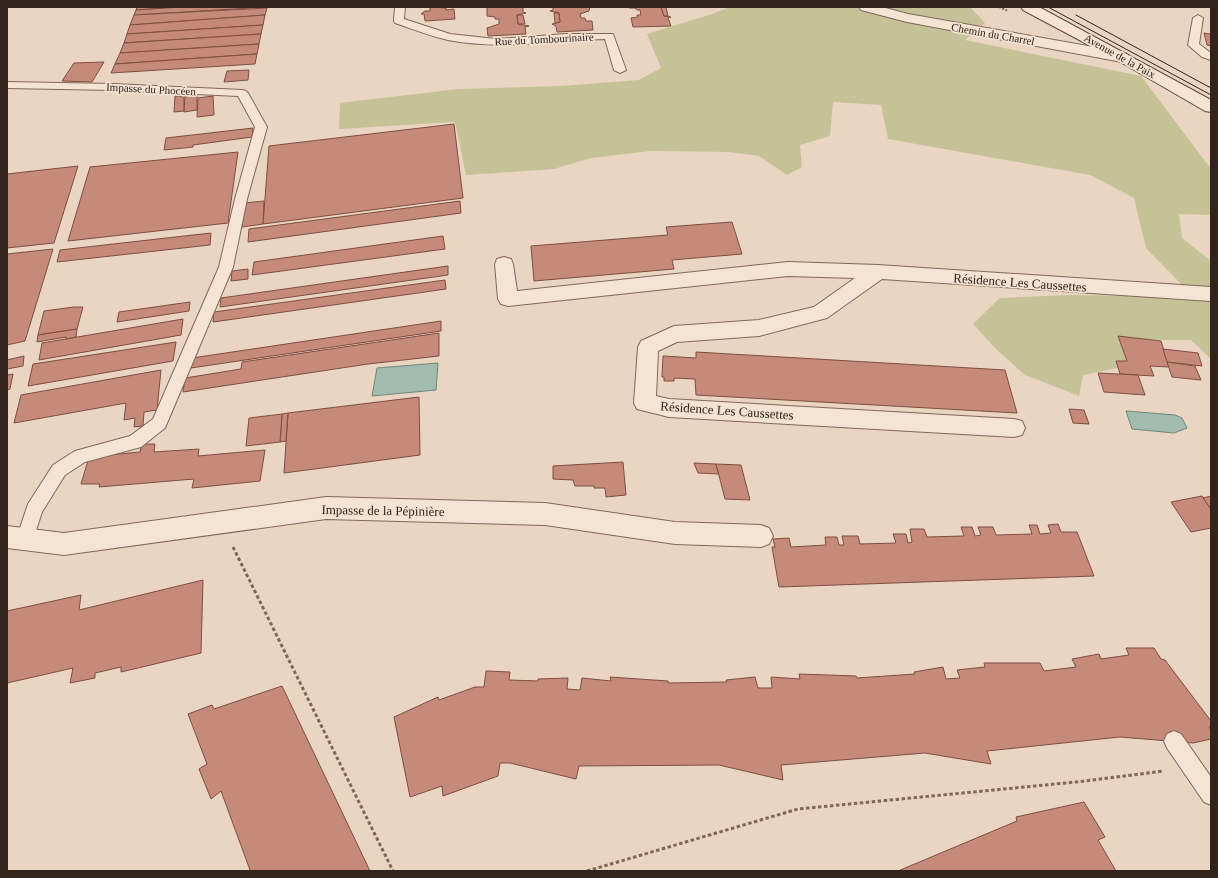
<svg xmlns="http://www.w3.org/2000/svg" width="1218" height="878" viewBox="0 0 1218 878" font-family="Georgia,serif">
<rect width="100%" height="100%" fill="#e9d5c1"/>
<path fill="#c6c297" d="M729,7h241l15,16 -20,17 176,36 70,93v46l-32,-1 3,24 29,23v98l-20,-19h-32l-37,27 -39,8 -4,21 -54,-21 -29,-26 -23,-25 27,-26 69,-3 73,1 47,-4 -43,-44 -12,-50 -44,-23 -202,-36 -7,-34 -48,-3 -3,34 -30,9 2,22 -15,8 -28,-19 -30,-4 -78,-1 -60,7 -37,11 -88,6 -11,-53 -116,7 1,-26 118,-14 103,-3 78,-6 22,-12 -14,-34 68,-21z"/>
<g fill="#a4bcb0" stroke="#6c897c">
<path d="M438,363l-2,27 -64,6 5,-28z"/>
<path d="M1126,411l49,4 7,3 5,10 -13,5 -42,-4z"/>
</g>
<g fill="#c58a7a" stroke="#7e4e42">
<path d="M137,7h44l-45,3z"/>
<path d="M181,7h86l-133,8 2,-5z"/>
<path d="M430,7l16,1v2l8,-1 1,10 -30,2 -1,-7h-3l4,-3h5z"/>
<path d="M487,7h36v5l3,1 -9,2 1,9 11,2 -4,1 1,7 -38,2 -1,-8 12,-4v-5h-4v-2l-8,-1z"/>
<path d="M553,7h37l-1,4 -9,3 1,4h4l1,3h6l1,9 -36,2 -1,-6 -4,-2 8,-2 -1,-9 -9,-2 3,-1z"/>
<path d="M629,7h32l3,9 7,1 -3,1 3,8 -38,1 -2,-9 7,-1 -1,-2h4l-1,-5h-3l-2,-2h-6z"/>
<path d="M661,7h5l2,9h-4z"/>
<path d="M267,8l-2,7 -135,10 4,-10z"/>
<path d="M554,13h5l1,9 -5,1z"/>
<path d="M265,15l-2,10 -136,9 3,-9z"/>
<path d="M517,15h6l2,9h-7z"/>
<path d="M263,25l-2,9 -137,9 3,-9z"/>
<path d="M1204,33l7,1v12l-4,-1z"/>
<path d="M261,34l-2,10 -139,9 4,-10z"/>
<path d="M259,44l-2,10 -142,10 5,-11z"/>
<path d="M257,54l-2,10 -144,9 4,-9z"/>
<path d="M104,62l-12,20 -30,-1 12,-18z"/>
<path d="M249,70l-1,10 -24,2 3,-11z"/>
<path d="M185,94h12v16l-13,2z"/>
<path d="M175,96l9,1v14l-10,1z"/>
<path d="M213,96l1,19 -17,2 1,-19z"/>
<path d="M454,124l9,74 -200,26 6,-78z"/>
<path d="M253,128l-1,9 -59,8v2l-29,3 2,-12z"/>
<path d="M238,152l-10,71 -160,18 22,-74z"/>
<path d="M78,166l-24,77 -47,5v-74z"/>
<path d="M264,201l-1,23 -21,3 2,-24z"/>
<path d="M460,201l1,12 -213,29 1,-13z"/>
<path d="M732,222l10,32 -70,6 2,9 -140,12 -3,-35 137,-11 -2,-8z"/>
<path d="M211,233l-1,12 -153,17 3,-12z"/>
<path d="M443,236l2,13 -193,26 2,-13z"/>
<path d="M53,249l-28,92 -18,4v-91z"/>
<path d="M448,266v9l-228,32 1,-9z"/>
<path d="M248,269v10l-17,2 1,-10z"/>
<path d="M445,280l1,9 -233,33 1,-10z"/>
<path d="M190,302l-1,9 -72,11 2,-10z"/>
<path d="M74,307h9l-6,22 -39,6 6,-24z"/>
<path d="M183,319l-2,16 -142,25 3,-17z"/>
<path d="M441,321v10l-250,37 1,-10z"/>
<path d="M77,329l-1,8 -10,2v-2l-29,5 1,-7z"/>
<path d="M439,333v23l-71,8 -185,28 2,-14 56,-9 1,-7z"/>
<path d="M1118,336l43,5 8,26 -19,-1 4,10 -34,-2 -4,-13h11z"/>
<path d="M176,342l-3,19 -145,25 5,-22z"/>
<path d="M1163,349l35,4 4,13 -35,-4z"/>
<path d="M696,352l309,18 12,43 -321,-18 -1,-16 -21,-1v3h-10v-4h-2l1,-21 33,2z"/>
<path d="M24,356l-1,10 -16,3v-9z"/>
<path d="M1167,362l28,4 6,14 -29,-3z"/>
<path d="M161,370l-4,40 -13,2 -1,14 -9,1 1,-9 -11,2 2,-17 -112,20 7,-28z"/>
<path d="M1098,373l40,2 7,20 -41,-3z"/>
<path d="M13,374l-3,15 -3,1v-15z"/>
<path d="M419,397l1,58 -136,18 4,-60z"/>
<path d="M1069,409l15,1 5,14 -16,-1z"/>
<path d="M288,413l-2,28 -6,1 2,-28z"/>
<path d="M282,414l-2,28 -34,4 3,-28z"/>
<path d="M142,444h13l-1,8 45,-3 -1,7 67,-6 -5,31 -68,7 2,-9 -95,8 1,-3h-19l8,-27 51,-5z"/>
<path d="M623,462l3,33 -20,2 -1,-9h-11v-2h-19l-2,-6 -20,-1v-13z"/>
<path d="M694,463l22,1 3,10 -21,-1z"/>
<path d="M716,464l25,1 9,35 -25,-1z"/>
<path d="M1202,496l9,13v19l-20,4 -20,-30z"/>
<path d="M1211,496v13l-8,-11z"/>
<path d="M1058,524l3,8h16l17,44 -315,11 -7,-40h3l-2,-8 16,-1 2,9 35,-2 -1,-8h12l2,8h5l-2,-9h16l2,8 36,-1 -3,-9h13l2,9 4,-1 -2,-13h14l3,8 37,-1 -3,-9h11l3,9 6,-1 -3,-8h15l3,8 36,-1 -3,-9h8l3,9 11,-1 -3,-8z"/>
<path d="M203,580l-2,73 -80,19v-5l-26,6v5l-25,5 3,-15 -66,15v-72l74,-16 -2,15z"/>
<path d="M1126,648h28l7,11 4,1 46,61v5l-2,1 2,3v9l-18,4 -73,-6 -133,14 4,13 -66,-11 -144,12 2,15 -64,-15 -140,1 -3,13 -66,-16h-10l-2,13 -55,20 -1,-10 -32,11 -16,-80 44,-20 1,3 36,-13h9l2,-16 24,1 -1,8 29,1v-2l30,-1 -1,11 13,1 2,-12 29,3 -1,-4 58,4v2l59,-1 -1,-2 29,-3 3,11h14l-1,-11 29,2 -1,-5 57,2 1,2 58,-4 -1,-2 29,-5 3,12 14,-1 -3,-8 28,-3 -1,-4h56l4,8 32,-4 -4,-8 27,-5 2,5 28,-4z"/>
<path d="M282,686l88,185h-123l3,-1 -29,-79 -10,8 -12,-30 8,-5 -19,-50 24,-9 2,4z"/>
<path d="M1084,802l21,35 -7,3 18,31h-218l119,-50 -1,-4z"/>
</g>
<g fill="none" stroke-linecap="round" stroke-linejoin="round">
<g stroke="#81675a" stroke-width="2">
<g id="lane">
<path d="M395,7h10l-1,12 46,15 46,5 70,-5h47l13,36 -6,3 -6,-3 -9,-31c-52,2 -106,11 -157,1 -18,-4 -35,-11 -53,-17l-1,-2z"/>
<path d="M1198,15l5,3 -4,26 12,9v7l-9,-3 -14,-12 5,-27z"/>
<path d="M7,82l107,2 128,6 4,1 2,2 19,34 -20,72 -14,68 -68,161 -24,19 -56,15 -20,13 -23,37 -11,34 -6,2 -6,-2 -3,-6 12,-36 25,-39 22,-14 55,-15 23,-17 66,-152 16,-68 20,-72 -17,-31 -124,-6 -107,-2z"/>
<path d="M1174,731l7,3 30,43v28l-7,-3 -37,-54 -3,-7 3,-7z"/>
</g>
</g>
<g stroke="#81675a" stroke-width="2">
<g id="street">
<path d="M859,7h23l26,7 214,38 5,2 3,3 -3,3 -5,2 -215,-40 -46,-12z"/>
<path d="M504,257l7,2 2,5 4,27 271,-29 90,3 333,22v14l-329,-22 -55,39 -68,18 -82,6 -19,9 -2,45 13,3 345,20 8,2 3,7 -3,7 -8,2 -345,-20 -32,-8 -3,-6 4,-56 3,-6 33,-15 85,-6 55,-13 41,-29 -67,-2 -280,30 -7,-2 -3,-5 -3,-35 2,-5z"/>
<path d="M326,497l219,6 130,19 86,3 8,3 4,8 -4,8 -8,3 -86,-3 -130,-19 -219,-6 -262,36 -57,-7v-22l57,7z"/>
</g>
</g>
<g stroke="#63493e" stroke-width="2">
<path id="secondary" d="M1021,7h18l172,93v12l-6,-1 -88,-51 -94,-50z"/>
</g>
<path stroke="#81675a" stroke-width="2" stroke-dasharray="2 1.5" stroke-linecap="butt" d="M999,7l9,4"/>
<g stroke="#81675a" stroke-width="3" stroke-dasharray="3.5 2.5" stroke-linecap="butt">
<path d="M233,547l160,324"/>
<path d="M587,871l211,-62 278,-27 88,-11"/>
</g>
<use href="#lane" fill="#f5e4d4" fill-rule="evenodd"/>
<use href="#street" fill="#f5e4d4" fill-rule="evenodd"/>
<use href="#secondary" fill="#f5e4d4" fill-rule="evenodd"/>
<g stroke="#32231d" stroke-width="1">
<path d="M1048,7l163,88"/>
<path d="M1076,15l135,73"/>
</g>
</g>
<g text-anchor="middle" stroke-width="3.5" stroke-linejoin="round" paint-order="stroke">
<g font-size="11" fill="#32231d" stroke="#f2e1d0">
<text transform="translate(993 34) rotate(10)" y="4">Chemin du Charrel</text>
<text transform="translate(544 39) rotate(-3)" y="4">Rue du Tombourinaire</text>
<text transform="translate(1120 56) rotate(29)" y="4">Avenue de la Paix</text>
<text transform="translate(151 89) rotate(3)" y="4">Impasse du Phocéen</text>
</g>
<g font-size="13" fill="#32231d" stroke="#f2e1d0">
<text transform="translate(1020 282) rotate(4)" y="5">Résidence Les Caussettes</text>
<text transform="translate(727 410) rotate(4)" y="5">Résidence Les Caussettes</text>
<text transform="translate(383 510) rotate(1)" y="5">Impasse de la Pépinière</text>
</g>
</g>
<rect width="1218" height="878" fill="none" stroke="#32231d" stroke-width="16"/>
</svg>
